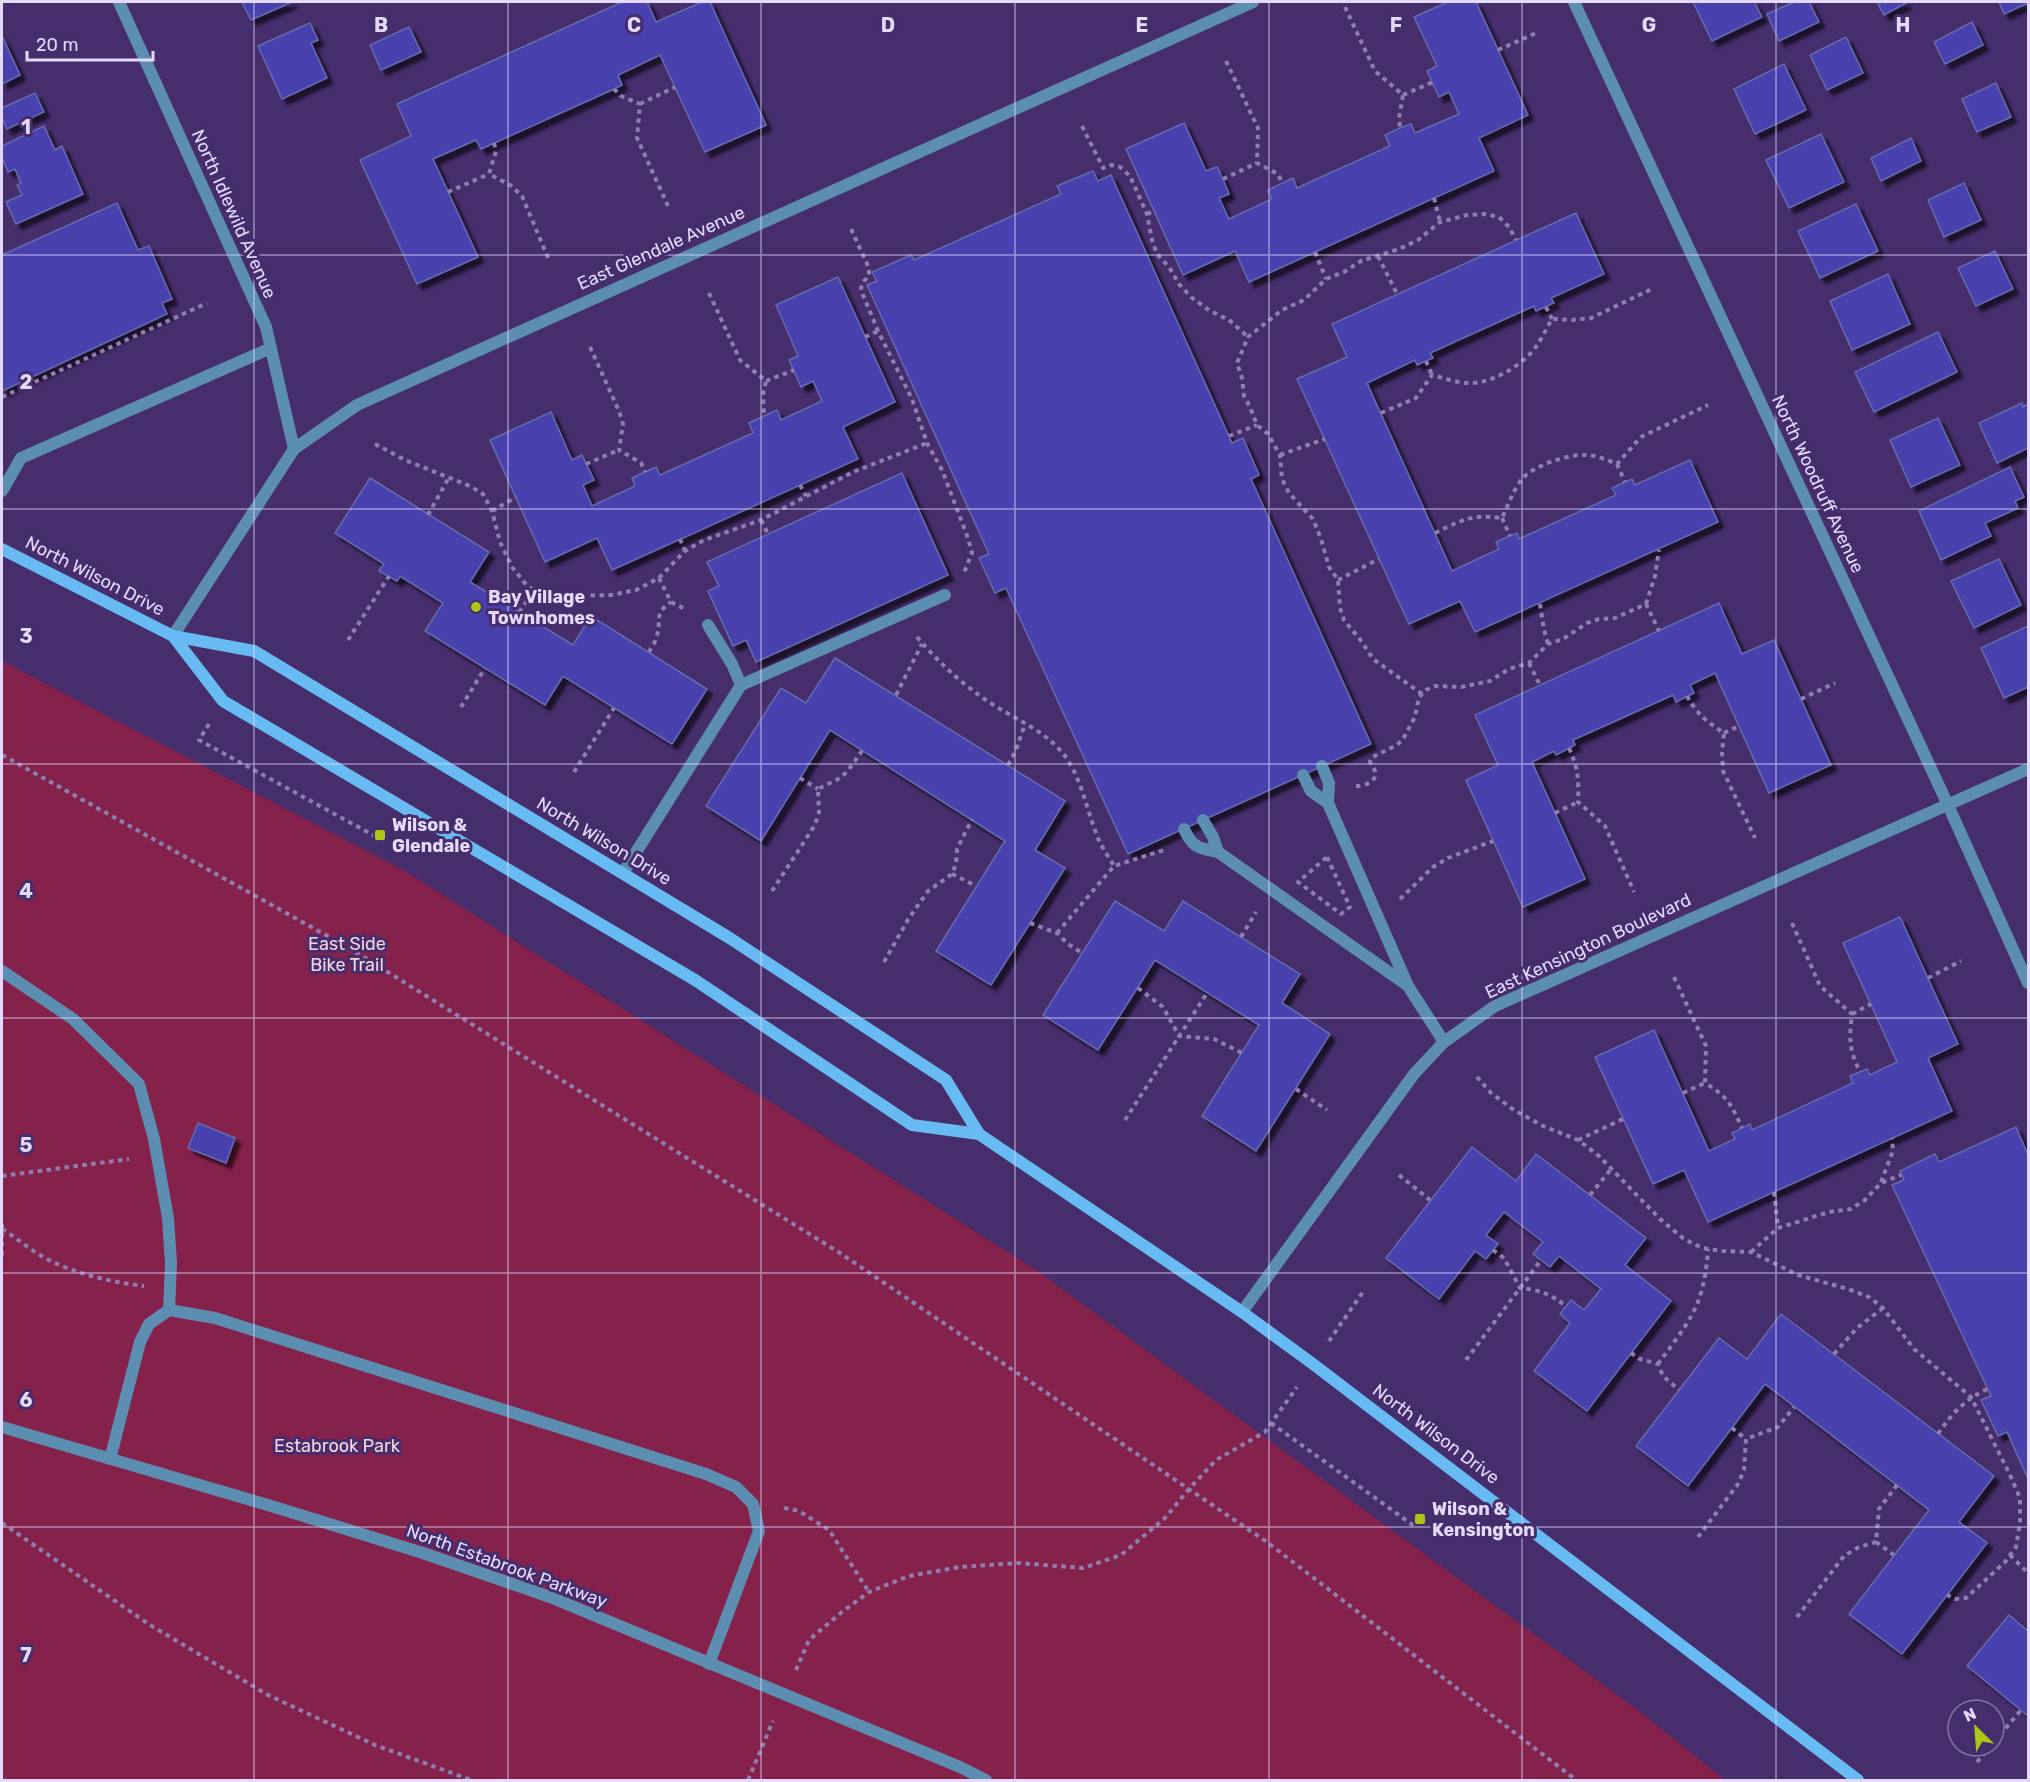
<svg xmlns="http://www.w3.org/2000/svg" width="2030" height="1782" viewBox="0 0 2030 1782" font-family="Rubik,sans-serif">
<defs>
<filter id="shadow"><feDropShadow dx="5.5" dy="5.5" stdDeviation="1.5" flood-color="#0009"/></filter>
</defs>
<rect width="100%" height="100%" fill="#462d6c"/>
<path fill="#85224c" d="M2,661l403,210 631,399 602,440 87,70h-1723z"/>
<g fill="#4641ad" stroke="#666baf" stroke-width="1.5" filter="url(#shadow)">
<path d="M242,2h50l-41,18z"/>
<path d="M622,2h25l9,20 46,-20h8l56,123 -61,27 -45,-97 -42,20 4,10 -8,4 -133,60 -5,-9 -43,19 45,98 -61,27 -57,-124 51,-24 -14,-32z"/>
<path d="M1448,2h28l52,113 -49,23 15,33 -245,111 -14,-31 -52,24 -57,-126 58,-26 22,48 11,-4 6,12 6,15 -10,4 10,21 43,-20 -4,-9 25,-12 4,10 93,-42 -5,-11 15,-7 11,-4 4,9 44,-19 -10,-22 -10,5 -12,-26 10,-5 -23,-49z"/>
<path d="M1693,2h61l8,15 -50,24z"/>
<path d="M1794,2h15l10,20 -40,19 -12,-27z"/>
<path d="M1877,2h28l1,1 -22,12z"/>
<path d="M1999,2h29v1l-24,11z"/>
<path d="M1972,22l11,23 -38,19 -11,-22z"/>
<path d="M310,23l8,17 -7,3 16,35 -45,21 -24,-53z"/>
<path d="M409,27l12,25 -40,18 -11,-25z"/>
<path d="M2,36l18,39 -18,9z"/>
<path d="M1846,37l17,36 -36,17 -17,-35z"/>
<path d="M1784,64l22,46 -51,24 -21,-45z"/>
<path d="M1996,83l15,34 -34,15 -15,-33z"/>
<path d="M35,93l9,19 -37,17 -5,-11v-10z"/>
<path d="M44,126l11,24 7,-4 21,48 -67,30 -10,-22 16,-7 -5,-10 4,-2 -6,-14 -7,3 -6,-15v-11z"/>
<path d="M1821,134l23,48 -55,26 -23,-48z"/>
<path d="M1911,138l10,23 -40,20 -10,-23z"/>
<path d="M1093,171l5,10 13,-6 121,268 11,-5 16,37 -8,4 120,265 -243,110 -122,-266 -11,5 -16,-35 10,-4 -122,-269 10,-4 -5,-9 39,-17 3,5 147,-66 -4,-8z"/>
<path d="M1964,183l17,37 -37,17 -16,-37z"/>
<path d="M117,203l21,47 11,-4 23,53 -10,4 5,11 -165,77v-136z"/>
<path d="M1856,204l22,47 -58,27 -22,-47z"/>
<path d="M1576,213l28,61 -53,24 3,5 -18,8 -2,-5 -104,47 3,5 -16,7 -2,-5 -48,23 85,188 47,-22 -3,-7 21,-9 2,6 97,-44 -4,-7 20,-9 3,6 55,-25 28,62 -243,110 -15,-31 -51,23 -112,-245 50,-22 -15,-33z"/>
<path d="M1995,251l18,38 -37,17 -18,-38z"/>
<path d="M1888,274l22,50 -58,26 -22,-49z"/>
<path d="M838,277l57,125 -52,25 15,32 -246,111 -15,-32 -52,24 -55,-122 61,-28 21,48 10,-5 12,25 -11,5 9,21 43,-20 -3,-8 24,-11 4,8 93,-42 -4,-10 15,-7 13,-6 4,10 41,-19 -9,-20 -12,6 -12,-27 9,-4 -22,-51z"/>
<path d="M1938,332l19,40 -83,40 -19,-40z"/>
<path d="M2022,403l1,4 5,-3v44l-31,15 -18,-40z"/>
<path d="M1938,418l22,47 -49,22 -21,-47z"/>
<path d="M2010,467l14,30 -9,4 3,7 -33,15 6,13 -50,24 -22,-49z"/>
<path d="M902,473l46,102 -192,87 -10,-22 -13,6 -25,-55 11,-5 -12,-24z"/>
<path d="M370,478l119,74 -19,30 103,63 18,-29 116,73 -35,55 -109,-68 -18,29 -120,-74 18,-28 -43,-27 -3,5 -18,-10 5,-7 -49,-31z"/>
<path d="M1999,559l22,46 -47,23 -23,-47z"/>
<path d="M1719,603l23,51 32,-14 57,125 -62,28 -54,-120 -25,12 4,8 -18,9 -3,-7 -100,45 2,5 -19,10 -2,-4 -22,11 53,117 -62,28 -57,-127 32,-15 -23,-50z"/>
<path d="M2028,626v61l-24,11 -23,-50z"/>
<path d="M835,658l230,143 -30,49 30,18 -74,117 -55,-34 69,-110 -175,-111 -69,111 -55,-35 75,-118 25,15z"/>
<path d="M1115,901l49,30 19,-30 117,73 -18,29 48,31 -74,117 -54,-35 57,-91 -104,-65 -57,90 -55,-35z"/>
<path d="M1900,917l58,127 -30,14 24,53 -244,111 -24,-52 -31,14 -58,-127 59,-27 55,121 26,-12 -3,-6 18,-9 2,6 101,-47 -3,-7 17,-7 3,6 27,-13 -54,-119z"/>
<path d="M198,1123l37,15 -9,25 -38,-15z"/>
<path d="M2016,1127l12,28v324l-21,-47 -9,4 -17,-36 10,-4 -99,-211 12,-5 -4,-9 35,-17 4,8z"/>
<path d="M1472,1147l44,34 20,-27 110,84 -21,27 46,36 -84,110 -53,-40 36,-48 -10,-9 11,-14 13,10 17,-21 -42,-33 -9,11 -17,-13 10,-12 -39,-30 -18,23 12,9 -12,15 -11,-8 -36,48 -53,-41z"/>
<path d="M1781,1314l213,162 -35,46 28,21 -85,111 -53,-40 80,-104 -164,-126 -77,102 -52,-40 83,-108 28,21z"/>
<path d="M2009,1615l19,16v85l-61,-50z"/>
</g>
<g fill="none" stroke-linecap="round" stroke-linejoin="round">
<g stroke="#907eb1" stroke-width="4" stroke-dasharray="4.5 4.5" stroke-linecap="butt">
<path d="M1345,7l30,64 28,24 -4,23 1,10"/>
<path d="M1498,50l38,-17"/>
<path d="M1226,61l32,67 -1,35 21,11 4,9"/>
<path d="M614,89l7,7 19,8 -3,34 31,68"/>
<path d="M1403,95l30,-13"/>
<path d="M640,104l35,-17"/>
<path d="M1082,126l21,42 8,-3 9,2 10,9 17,38 5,26 5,14 12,13 10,17 12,13 19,14 19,9 19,17"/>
<path d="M494,143l2,8 -7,23 21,11 12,11 27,64"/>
<path d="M1223,179l34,-16"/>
<path d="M448,192l41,-18"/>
<path d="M1434,198l6,24"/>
<path d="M1147,214l7,-3"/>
<path d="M851,229l18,39v8l-5,5 -3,7 2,7 15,36 34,68 15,44 15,27 26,68 4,15 -9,22"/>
<path d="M1315,252l11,27"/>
<path d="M1378,256l19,38"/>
<path d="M709,293l31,67 26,21 -3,14 1,21"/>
<path d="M1546,307l6,12"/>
<path d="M865,337l13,-6"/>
<path d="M590,347l29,64 4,13 -4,26 22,13 4,9"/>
<path d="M1426,361l6,14"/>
<path d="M766,381l28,-11"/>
<path d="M2,397l205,-94"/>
<path d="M1381,413l35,-15 16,-23c12,3 25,8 37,8 24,1 57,-20 69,-39 5,-8 9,-17 14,-25l20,1 19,-2 63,-30"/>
<path d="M1229,436l28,-11"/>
<path d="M375,444l30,16 65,26 13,8 9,17 8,31 12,25 12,15 10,9 23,5 54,-1 25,-5 23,-12 26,-27 19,-11 57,-20 92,-48 74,-29"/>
<path d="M1280,455l45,-16"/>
<path d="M586,464l33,-14"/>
<path d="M1617,464l8,18"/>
<path d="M800,485l6,11"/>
<path d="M492,511l24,-14"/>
<path d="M428,515l20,-36"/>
<path d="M1502,518l8,18"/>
<path d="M761,520l7,14"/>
<path d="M1435,533c27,-13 36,-19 67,-15 6,-13 11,-27 19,-38 11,-14 47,-26 65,-25 10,0 21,5 31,9l24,-27 67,-32"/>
<path d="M680,539l5,12"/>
<path d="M659,578l12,24 14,7"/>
<path d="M1338,580l41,-21"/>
<path d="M1540,604l4,26 4,14"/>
<path d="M1646,604l9,-28 4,-26"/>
<path d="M519,612l15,-21"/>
<path d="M917,637c22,26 46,48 75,67 23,15 49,25 68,46 21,23 26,59 38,88 4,10 11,19 16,28"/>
<path d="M348,640l41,-64"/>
<path d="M649,652c2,-4 6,-9 7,-14 7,-18 -4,-23 15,-36"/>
<path d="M1529,663l11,22"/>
<path d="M1422,694l-49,-35 -11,-17 -18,-22 -4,-12 -2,-28 -9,-13 -8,-28 -8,-20 -24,-26 -7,-14 -2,-24 -12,-21 -11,-9 -7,-18 -6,-11 -2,-18 -5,-15 11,-26 34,-27 22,-10 22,-21 18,-7 17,-11 38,-12 19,-9 22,-18 27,-7 18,-1 14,3 10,10 7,13"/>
<path d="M896,695l26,-51"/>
<path d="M1687,696c10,18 20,26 37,37l-2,19 1,19 32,67"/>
<path d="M1801,699l34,-16"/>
<path d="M461,707l24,-39"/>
<path d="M209,724l-10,16 185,101"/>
<path d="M1724,733l15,-7"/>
<path d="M1569,748c9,20 10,32 9,54l27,24 29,66"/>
<path d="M2,755l347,193 491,305 427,289 309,238"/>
<path d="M1008,765l8,-15 9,-26"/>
<path d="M574,772l40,-64"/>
<path d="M800,778l18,11"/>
<path d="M1356,786c8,0 22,-4 19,-15 -1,-3 -4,-6 -5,-10l1,-3 26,-13 6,-6 12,-22 4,-20 7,-7 9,-4 26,1 29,-6 19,-12 20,-6 19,-19 15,-5 24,-16 12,-4 16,-1 31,-14 13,27"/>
<path d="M1555,813l23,-11"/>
<path d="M1327,857l23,50 -9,7 -43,-32z"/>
<path d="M952,874l24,12"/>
<path d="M772,891l43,-66 4,-13 -1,-23 24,-12 7,-8 13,-18"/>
<path d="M1400,899l33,-32 15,-9 45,-17"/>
<path d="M1030,923l27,10 11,11 14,9"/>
<path d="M1792,923l28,63 32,28c-3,26 -3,35 8,58"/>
<path d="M1057,933l57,-67 50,-16"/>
<path d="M1241,937l15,-25"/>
<path d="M884,962l25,-44 19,-27 24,-17 4,-10 1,-15 15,-30"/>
<path d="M1674,977l32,69 -1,37c23,14 26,21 37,45"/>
<path d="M1928,978l33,-17"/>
<path d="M1138,988l25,19 16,29 35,3 28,14"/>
<path d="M1852,1014l19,-10"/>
<path d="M1477,1077l14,16 23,17 29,16 35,14 21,16 61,63 24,20 18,9 20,3 29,1 47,23 50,14 21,8 14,11 31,41 57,48 39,78 10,23v24l-4,25 -11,15 -39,36 -11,1 -8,-4"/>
<path d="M1296,1089l31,21"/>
<path d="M1683,1093l22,-10"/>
<path d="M1125,1120l82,-127"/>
<path d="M1578,1140l45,-21"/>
<path d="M1399,1175l31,25"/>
<path d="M2,1176l127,-17"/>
<path d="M1881,1182l12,-31 -1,-13"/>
<path d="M1774,1192l4,36"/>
<path d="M1590,1195l22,-27"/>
<path d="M2,1224v36"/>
<path d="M2,1229c15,9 28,21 43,29 30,16 66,24 99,28"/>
<path d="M1493,1250l11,8 16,30c20,2 30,6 46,18"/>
<path d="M1751,1252l27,-24 51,-16 22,-3 14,-9 16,-17 20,-8"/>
<path d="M1329,1341l36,-52"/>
<path d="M1631,1353l9,6 18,5 5,12 16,14"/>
<path d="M1834,1354l23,-26 26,-20"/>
<path d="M1466,1360l75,-100"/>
<path d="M1658,1364c15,-21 34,-43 42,-68 5,-16 7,-31 8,-47"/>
<path d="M1271,1423l146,105"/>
<path d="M1732,1428l14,11"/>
<path d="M1938,1434c13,-20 28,-35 49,-45"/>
<path d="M784,1508l15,3 30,19 40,62"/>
<path d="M2,1523l148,102 118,70 107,50 96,35"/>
<path d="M1698,1537l40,-53 6,-14 2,-31 32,-12 16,-20"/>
<path d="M1876,1542l18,13"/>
<path d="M2010,1555l18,18"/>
<path d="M1797,1617l47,-61 15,-9 17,-5 3,-33 18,-24"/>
<path d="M796,1670l13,-30 33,-28 27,-20 40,-16 51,-9 58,-4 65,5 38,-13 43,-36 25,-30 27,-29 49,-28 32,-45"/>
<path d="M1994,1742l27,-32"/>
<path d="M1977,1762l14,-16"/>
<path d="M748,1780l25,-59"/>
</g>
<g stroke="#5c8eb1" stroke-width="12">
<path d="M2,491l19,-33 250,-110"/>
<path d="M708,625l24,39 9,21"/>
<path d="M1303,775l8,16 17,12 1,-20 -7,-17"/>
<path d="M1328,803l80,183 36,56"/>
<path d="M1184,829c9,19 14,19 34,23l-5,-15 -10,-17"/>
<path d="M1218,852l189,133"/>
<path d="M623,873l118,-188 204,-90"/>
<path d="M2,971l71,48 66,65 15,55 14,79 3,45 -2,47"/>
<path d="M110,1459l30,-117 9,-18 20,-14 46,8 491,156 30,13 17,17 6,27 -50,133"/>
</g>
<g stroke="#5c8eb1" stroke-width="12">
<path d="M119,2l147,325 28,122"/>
<path d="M1574,2l374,803 80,178"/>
<path d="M173,636l121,-187 63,-44 896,-403"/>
<path d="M1242,1312l172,-238 30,-32 51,-36 533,-237"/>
<path d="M2,1427l266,78 155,48 127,44 410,170 26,13"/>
</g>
<g stroke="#67bbf2" stroke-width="12">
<path d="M2,549l171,87 81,15 474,286 218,143 33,54 263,178 71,52 545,416"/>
<path d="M173,636l50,65 472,279 217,145 67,9"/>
</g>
</g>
<path fill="none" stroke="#e4d9ff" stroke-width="1.5" stroke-opacity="0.55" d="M254,2v1778M508,2v1778M761,2v1778M1015,2v1778M1269,2v1778M1522,2v1778M1776,2v1778M2,255h2026M2,509h2026M2,764h2026M2,1018h2026M2,1273h2026M2,1527h2026"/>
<g fill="#abc614" stroke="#462d6c" stroke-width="2">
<circle cx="476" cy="607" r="6"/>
<rect x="374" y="829" width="12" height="12" rx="3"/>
<rect x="1414" y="1513" width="12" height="12" rx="3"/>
</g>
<g text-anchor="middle" stroke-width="6" stroke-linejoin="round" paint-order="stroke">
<g font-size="18" fill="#e4d9ff" stroke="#462d6c">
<text transform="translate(234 214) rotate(66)" y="6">North Idlewild Avenue</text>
<text transform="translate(661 248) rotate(-24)" y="6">East Glendale Avenue</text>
<text transform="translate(1818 484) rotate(65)" y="6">North Woodruff Avenue</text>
<text transform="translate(95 576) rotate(27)" y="6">North Wilson Drive</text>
<text transform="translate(604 841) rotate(31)" y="6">North Wilson Drive</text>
<text transform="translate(1588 946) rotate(-25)" y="6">East Kensington Boulevard</text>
<text transform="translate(1436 1434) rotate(37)" y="6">North Wilson Drive</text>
<text transform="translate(507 1566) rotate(20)" y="6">North Estabrook Parkway</text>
</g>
<g font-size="18" font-weight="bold" fill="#e4d9ff" stroke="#462d6c" text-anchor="start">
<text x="488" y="603">Bay Village<tspan x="488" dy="21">Townhomes</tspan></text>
<text x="392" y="831">Wilson &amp;<tspan x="392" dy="21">Glendale</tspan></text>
<text x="1432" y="1515">Wilson &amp;<tspan x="1432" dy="21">Kensington</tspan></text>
</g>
<g font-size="18" fill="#f6d5de" stroke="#462d6c">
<text x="347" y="950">East Side<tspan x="347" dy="21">Bike Trail</tspan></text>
<text x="337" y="1452">Estabrook Park</text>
</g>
</g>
<g font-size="20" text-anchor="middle" font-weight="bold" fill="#e4d9ff" stroke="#462d6c" stroke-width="6" stroke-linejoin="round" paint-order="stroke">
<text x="381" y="32">B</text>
<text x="634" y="32">C</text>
<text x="888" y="32">D</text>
<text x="1142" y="32">E</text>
<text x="1396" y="32">F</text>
<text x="1649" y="32">G</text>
<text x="1903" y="32">H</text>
<text x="26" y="134">1</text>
<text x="26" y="389">2</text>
<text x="26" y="643">3</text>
<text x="26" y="898">4</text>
<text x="26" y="1152">5</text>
<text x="26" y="1407">6</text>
<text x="26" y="1662">7</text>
</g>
<rect width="2030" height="1782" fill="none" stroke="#e4d9ff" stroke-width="6"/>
<g transform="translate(1976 1728) rotate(335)"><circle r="28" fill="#462d6c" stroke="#8572a7" stroke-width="1.5"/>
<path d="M0-4.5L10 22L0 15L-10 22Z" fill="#abc614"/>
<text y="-9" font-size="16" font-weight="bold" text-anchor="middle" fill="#e4d9ff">N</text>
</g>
<path d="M27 51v9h126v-9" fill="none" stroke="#e4d9ff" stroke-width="3"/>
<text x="36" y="51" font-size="18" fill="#e4d9ff" stroke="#462d6c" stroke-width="4.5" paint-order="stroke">20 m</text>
</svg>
